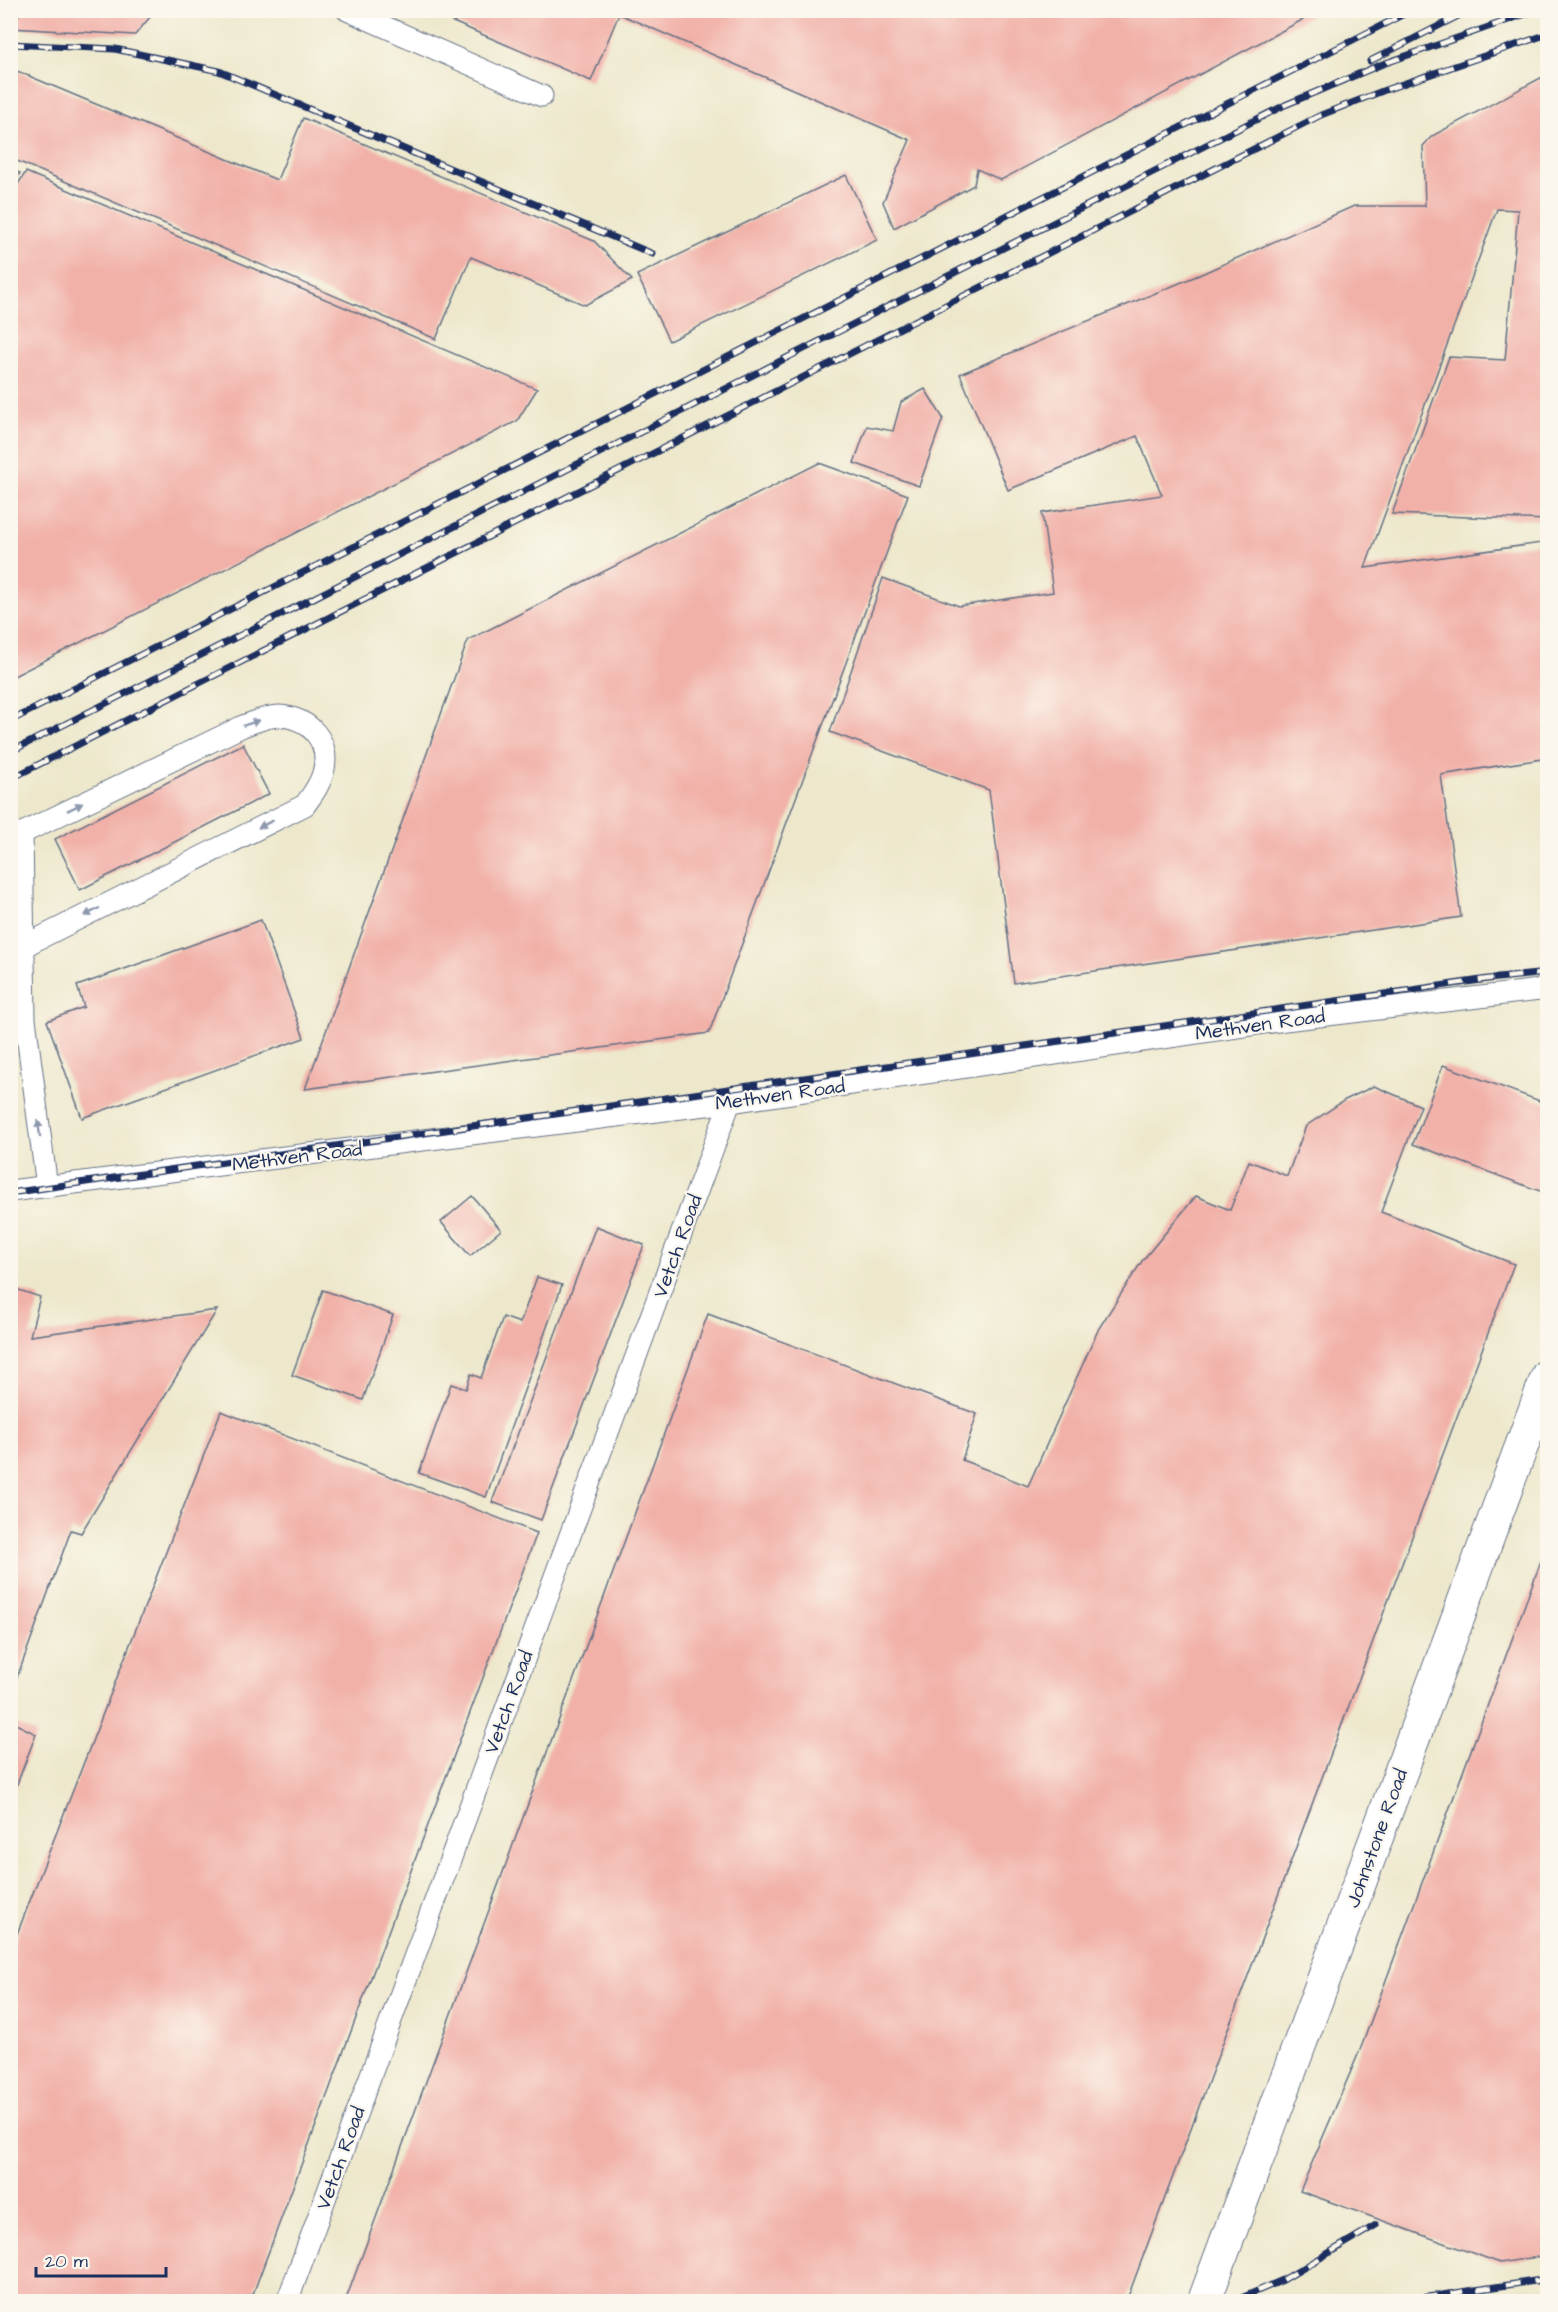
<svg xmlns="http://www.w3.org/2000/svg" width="1558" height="2312" viewBox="0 0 1558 2312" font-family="'Architects Daughter',sans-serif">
<rect width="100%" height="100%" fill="#fbf7ec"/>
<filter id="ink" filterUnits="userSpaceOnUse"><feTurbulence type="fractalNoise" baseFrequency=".0167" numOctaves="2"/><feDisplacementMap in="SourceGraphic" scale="12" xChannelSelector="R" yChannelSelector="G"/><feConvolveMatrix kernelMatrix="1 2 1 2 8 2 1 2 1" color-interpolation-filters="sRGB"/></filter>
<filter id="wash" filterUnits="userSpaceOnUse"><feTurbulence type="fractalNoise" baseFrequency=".008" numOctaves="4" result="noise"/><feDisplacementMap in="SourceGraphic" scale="24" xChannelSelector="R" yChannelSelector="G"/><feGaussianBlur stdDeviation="1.35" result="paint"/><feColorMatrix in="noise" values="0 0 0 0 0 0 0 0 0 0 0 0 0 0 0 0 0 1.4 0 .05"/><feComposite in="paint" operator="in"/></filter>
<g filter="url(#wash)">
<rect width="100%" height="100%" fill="#ede8cc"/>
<g id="blocks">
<g fill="#f1b0a8">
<path d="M22,10h134l-21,25 -125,-7z"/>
<path d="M425,10h896l-320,170 -24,-11 -3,16 -80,43 -11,-26 27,-62 -291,-126 -28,67z"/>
<path d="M10,68l267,112 26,-62 291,123 38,39 -47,25 -114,-48 -35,82 -426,-181z"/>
<path d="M1548,74v446l-156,-6 57,-157 56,3 13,-150 -21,-1 -132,359 183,-26v216l-107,17 20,142 -447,66 -25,-193 -159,-58 53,-154 76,28 94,-14 -11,-79 120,-18 -25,-59 -129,54 -48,-116 239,-99 155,-69h71l-2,-60 9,-10z"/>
<path d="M10,169l10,4 -10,16z"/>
<path d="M26,172l511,217 -20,32 -507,257v-482z"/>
<path d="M846,175l31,65 -208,101 -32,-66z"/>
<path d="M925,389l18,29 -24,68 -65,-23 13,-37 26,5 8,-29z"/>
<path d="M819,463l89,32 -199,538 -404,56 163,-449z"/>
<path d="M243,744l26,50 -189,96 -25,-51z"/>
<path d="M261,920l43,118 -222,80 -35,-97 37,-14 -7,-21z"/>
<path d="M1443,1065l105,39v90l-135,-50z"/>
<path d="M1374,1086l47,20 -40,106 133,52 -388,1038h-781l363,-988 269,100 -15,46 66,26 71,-158 43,-67 54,-65 34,14 19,-49 38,15 19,-50 39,-26z"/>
<path d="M472,1196l29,34 -31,26 -29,-34z"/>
<path d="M596,1226l48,19 -103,275 -49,-18z"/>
<path d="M537,1277l25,8 -76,212 -67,-24 32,-89 15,5 5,-15 10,4 22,-61 17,6z"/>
<path d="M10,1287l30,10 -10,39 187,-26 -136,223 -10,-3 -60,164z"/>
<path d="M323,1290l70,25 -30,85 -71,-25z"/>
<path d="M221,1411l316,122 -287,769h-240v-350z"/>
<path d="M1548,1542v713l-48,8 -200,-72 62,-146z"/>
<path d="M10,1721l26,13 -25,66h-1z"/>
</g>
</g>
</g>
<g filter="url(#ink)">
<use href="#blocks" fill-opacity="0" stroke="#647084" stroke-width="1.5"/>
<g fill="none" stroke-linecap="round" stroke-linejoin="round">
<g stroke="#647084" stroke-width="23">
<g id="lane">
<path d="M347,10l195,86"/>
<path d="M22,833l3,186 22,168"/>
<path d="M10,839l233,-113c12,-4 24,-10 36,-10 30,1 53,26 44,57 -3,12 -11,22 -18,32l-281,141"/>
<path d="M10,1191l720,-89 555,-82 263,-31"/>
<path d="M287,2302l443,-1200"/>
</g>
</g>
<g stroke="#647084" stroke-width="35">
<path id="street" d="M1204,2302l344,-927"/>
</g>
<use href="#lane" stroke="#fff" stroke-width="21"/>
<use href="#street" stroke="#fff" stroke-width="33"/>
<g stroke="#1b2f5e" stroke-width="7">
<g id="rail">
<path d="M10,44l105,5 104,22 434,183"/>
<path d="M1370,61l100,-51"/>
<path d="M10,721l1402,-711"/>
<path d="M10,752l1275,-647 95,-40 157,-55"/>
<path d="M10,779l1311,-664 64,-25 163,-56"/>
<path d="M10,1193l1478,-214 60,-6"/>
<path d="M1232,2302l51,-22 93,-55"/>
<path d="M1395,2302l153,-23"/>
</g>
</g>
<use href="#rail" stroke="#fbf7ec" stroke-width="4.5" stroke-dasharray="14" stroke-linecap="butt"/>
</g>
<defs><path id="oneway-solid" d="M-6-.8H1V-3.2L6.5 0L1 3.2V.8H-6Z" transform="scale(1.5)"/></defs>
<g fill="#8d97ae">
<use href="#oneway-solid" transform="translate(251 723) rotate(-19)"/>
<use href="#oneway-solid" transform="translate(75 807) rotate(-26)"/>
<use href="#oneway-solid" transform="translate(266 824) rotate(153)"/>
<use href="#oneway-solid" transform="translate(92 912) rotate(153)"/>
<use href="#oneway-solid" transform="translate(39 1129) rotate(-98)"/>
</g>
</g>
<g text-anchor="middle" stroke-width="4.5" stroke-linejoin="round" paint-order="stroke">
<g font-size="20" fill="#1b2f5e" stroke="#fbf7ec">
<text transform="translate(1260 1024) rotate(-8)" y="7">Methven Road</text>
<text transform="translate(780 1094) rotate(-8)" y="7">Methven Road</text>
<text transform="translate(297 1156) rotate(-7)" y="7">Methven Road</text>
<text transform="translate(677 1246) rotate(-70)" y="7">Vetch Road</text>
<text transform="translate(508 1702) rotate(-70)" y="7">Vetch Road</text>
<text transform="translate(1376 1838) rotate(-70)" y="7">Johnstone Road</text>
<text transform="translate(340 2158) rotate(-70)" y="7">Vetch Road</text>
</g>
</g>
<rect width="1558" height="2312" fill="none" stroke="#fbf7ec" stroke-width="36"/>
<path d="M36 2267v9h130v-9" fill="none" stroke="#1b2f5e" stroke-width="3"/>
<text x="45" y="2267" font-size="18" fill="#1b2f5e" stroke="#fbf7ec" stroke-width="4.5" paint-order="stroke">20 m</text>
</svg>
